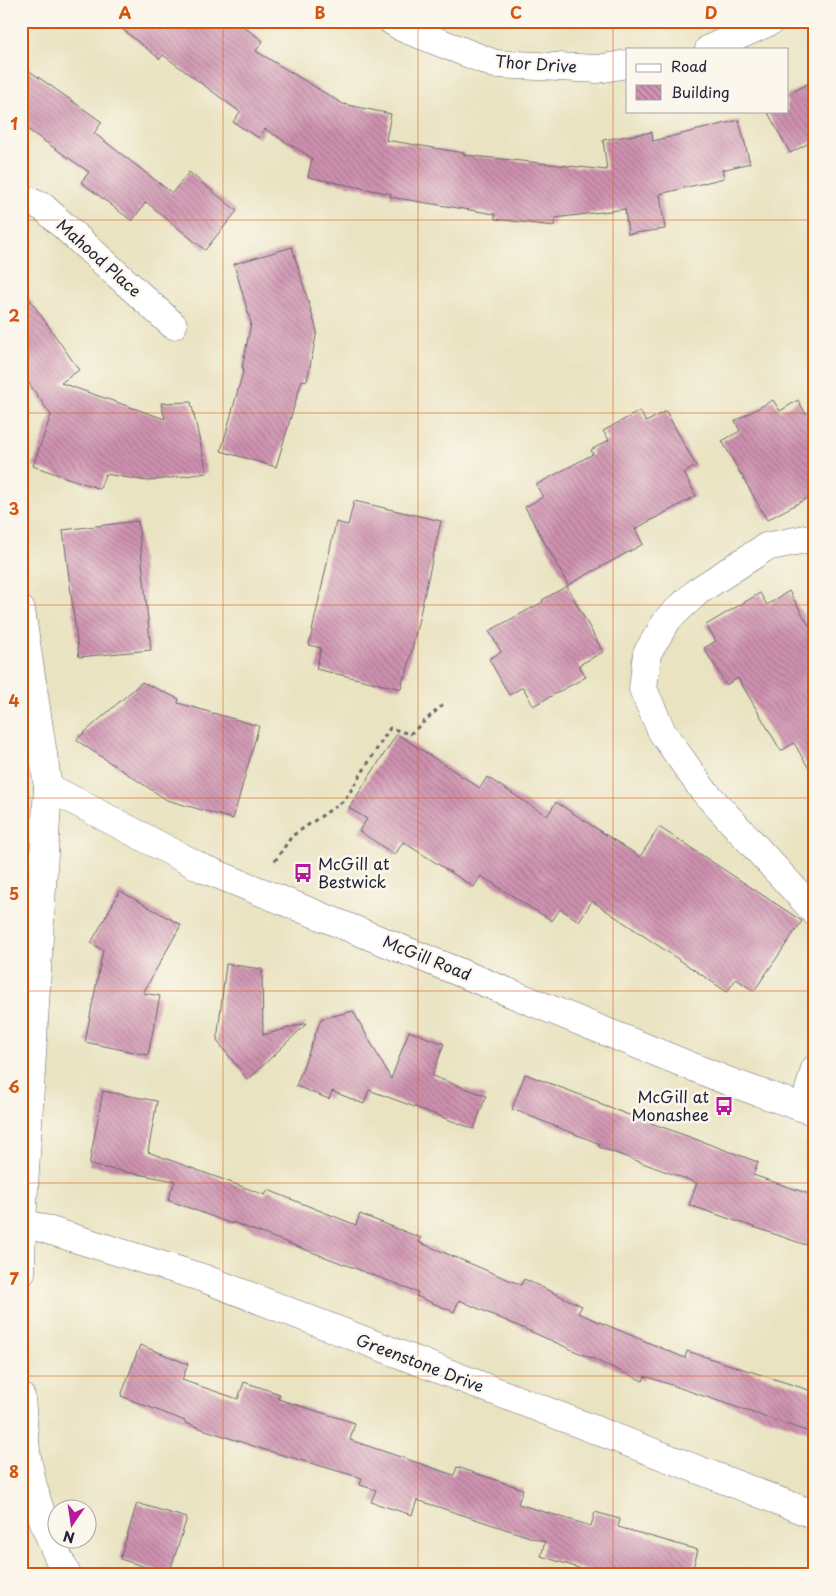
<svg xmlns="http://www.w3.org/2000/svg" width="836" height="1596" viewBox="0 0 836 1596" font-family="'Playpen Sans',sans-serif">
<defs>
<pattern id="building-back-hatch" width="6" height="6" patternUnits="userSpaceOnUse" patternTransform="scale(1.25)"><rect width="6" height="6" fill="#ce91af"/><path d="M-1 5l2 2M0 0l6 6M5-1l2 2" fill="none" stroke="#a77690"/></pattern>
</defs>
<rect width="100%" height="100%" fill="#fbf7ec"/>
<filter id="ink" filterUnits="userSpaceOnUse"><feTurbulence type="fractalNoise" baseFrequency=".02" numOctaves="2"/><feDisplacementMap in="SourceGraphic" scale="10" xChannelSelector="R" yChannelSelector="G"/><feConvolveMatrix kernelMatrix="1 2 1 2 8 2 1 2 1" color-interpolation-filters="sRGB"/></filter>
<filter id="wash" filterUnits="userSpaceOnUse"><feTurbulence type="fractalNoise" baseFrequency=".0096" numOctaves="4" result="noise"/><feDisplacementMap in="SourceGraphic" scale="20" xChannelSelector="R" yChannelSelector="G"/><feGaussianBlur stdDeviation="1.12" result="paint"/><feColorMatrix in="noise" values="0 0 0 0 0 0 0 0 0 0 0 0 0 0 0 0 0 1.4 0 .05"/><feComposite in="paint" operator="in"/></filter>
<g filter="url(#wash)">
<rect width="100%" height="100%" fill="#e9e3c1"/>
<g id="blocks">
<g fill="url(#building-back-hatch)">
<path d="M112,21h124l27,20 -7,10 87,53 48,10 -5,26 78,13v2l143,15 -4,-30 49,-8 1,9 86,-21 11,43 -28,7 2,8 -64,16 5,35 -37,5 -3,-25 -70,9 -1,8 -59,-7v-5l-105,-17 1,-3 -83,-17 4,-19 -47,-29 -6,9 -26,-16 7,-10 -77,-57 -3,4z"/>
<path d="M21,65l81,57 -8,11 78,60 17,-21 48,39 -32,39 -59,-48 -14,19 -51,-39 8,-10 -68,-47z"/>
<path d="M815,80v60l-25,13 -23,-42h20v-16z"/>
<path d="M292,247l25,84 -10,50 -5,-1 -26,87 -55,-16 23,-83h-2l9,-45 -17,-59z"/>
<path d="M21,287l58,83 -18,13 104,36 -4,-16 30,-1 16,71 -59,8 -43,-7 -5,15 -67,-23 18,-51 -30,-43z"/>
<path d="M773,400l7,11 18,-11 8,14 9,-5v85l-48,26 -45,-79 18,-10 -5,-10z"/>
<path d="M640,411l6,11 20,-11 30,55 -12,7 12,23 -61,33 8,15 -75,41 -43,-78 18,-10 -7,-12 57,-31 -2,-4 18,-10 -6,-9z"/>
<path d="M354,501l87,20 -35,155h-2l-3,13 -85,-20 5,-21 -12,-3 27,-123 12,3z"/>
<path d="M138,521l13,129 -72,7 -16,-127z"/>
<path d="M567,586l36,66 -24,13 7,12 -53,29 -10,-19 -14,8 -20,-36 12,-7 -12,-21 54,-29 -1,-2z"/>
<path d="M789,591l26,45v143l-21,-36 -13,8 -43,-73 -12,7 -22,-37 12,-7 -10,-16 54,-32 7,12z"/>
<path d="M142,682l37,17 -1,4 81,23 -26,93 -66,-19 -91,-60z"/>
<path d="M397,734l83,54 7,-11 60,39 9,-14 84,55 19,-30 143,94 -48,70 -18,-12 -9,13 -135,-91 -13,20 -19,-12 -8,12 -71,-45 -7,11 -71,-45 -8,13 -36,-24 8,-12 -18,-11z"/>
<path d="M120,891l61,34 -38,68 17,3 -12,59 -63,-13 18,-92 -12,-7z"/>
<path d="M226,964l36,5 1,66 44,-12 -59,57 -31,-39z"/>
<path d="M353,1011l38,68 18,-48 35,13 -12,32 54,20 -12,33 -105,-39 -5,14 -32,-13 -3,8 -33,-13 25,-67z"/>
<path d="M525,1074l74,28v2l159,58 -5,13 62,21v52l-126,-43 8,-22 -98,-36 1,-3 -88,-35z"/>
<path d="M103,1091l54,10 -9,51 117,43 3,-5 88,35 4,-11 61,24 -2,4 102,43 3,-6 58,27 -4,7 107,45 2,-7 128,41v42l-170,-58 -2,5 -184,-81 -5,12 -38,-16 2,-4 -186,-70v2l-64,-24 7,-19 -86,-16z"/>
<path d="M140,1345l48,19 -6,16 56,19 6,-17 36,12 -2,5 77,24 -5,17 104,35 3,-8 66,22 -5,15 73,22 4,-14 25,7 -2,8 80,23 -7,25h-90l-60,-19 4,-14 -128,-42 -5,15 -41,-13 5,-12 -16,-5 2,-7 -100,-29 -77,-26v-2l-64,-25z"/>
<path d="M137,1503l50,15 -18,56 -49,-15z"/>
</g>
</g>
</g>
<g filter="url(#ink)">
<use href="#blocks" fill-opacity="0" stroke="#68666a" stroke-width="1"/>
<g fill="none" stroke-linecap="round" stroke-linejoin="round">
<g stroke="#68666a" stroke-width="29">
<g id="minor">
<path d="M392,21l11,7 92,36 103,5 29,-5"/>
<path d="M709,49l62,-28"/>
<path d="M21,198l22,9 130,118"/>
<path d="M815,537l-49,10 -68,44 -30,28 -21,34 -4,36 19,43 41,58 112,122"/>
<path d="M21,610l27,177 -26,435 -1,51"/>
<path d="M48,787l154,81 528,214 85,30"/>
<path d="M804,1108l11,-39"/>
<path d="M22,1222l181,56 612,237"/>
<path d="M21,1397c2,22 3,44 7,66 7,38 21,77 39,112"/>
</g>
</g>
<path stroke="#68666a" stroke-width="3" stroke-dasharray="4 4" stroke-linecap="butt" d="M275,861l17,-25 53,-36 45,-72 20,6 35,-31"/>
<use href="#minor" stroke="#fff" stroke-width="28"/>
</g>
</g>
<path fill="none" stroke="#d45411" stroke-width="1" stroke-opacity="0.55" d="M223,21v1554M418,21v1554M613,21v1554M21,220h794M21,413h794M21,605h794M21,798h794M21,991h794M21,1183h794M21,1376h794"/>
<defs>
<g id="bus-bare" transform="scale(1.5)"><path d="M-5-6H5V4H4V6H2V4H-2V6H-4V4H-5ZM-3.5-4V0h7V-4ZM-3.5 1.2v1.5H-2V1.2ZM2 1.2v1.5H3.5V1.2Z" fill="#b5179e" stroke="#fbf7ec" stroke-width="2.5" paint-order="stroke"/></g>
</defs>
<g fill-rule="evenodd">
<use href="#bus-bare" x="303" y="873"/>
<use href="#bus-bare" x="724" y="1106"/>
</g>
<g text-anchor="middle" stroke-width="5" stroke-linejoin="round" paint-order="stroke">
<g font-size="16" fill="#22223b" stroke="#fbf7ec">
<text transform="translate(536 64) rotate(4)" y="6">Thor Drive</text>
<text transform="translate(99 258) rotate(42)" y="6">Mahood Place</text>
<text transform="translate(427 958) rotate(22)" y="6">McGill Road</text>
<text transform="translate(420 1363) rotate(21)" y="6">Greenstone Drive</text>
</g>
<g font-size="16" fill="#22223b" stroke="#fbf7ec" text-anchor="start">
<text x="318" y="870">McGill at<tspan x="318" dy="18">Bestwick</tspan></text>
<text x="709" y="1103" text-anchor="end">McGill at<tspan x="709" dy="18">Monashee</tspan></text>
</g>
</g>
<rect width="836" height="1596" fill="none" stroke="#fbf7ec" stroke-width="55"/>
<rect x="626" y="48" width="162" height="65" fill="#fbf7ec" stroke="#a4a2a5"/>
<rect x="636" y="64" width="25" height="8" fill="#ffffff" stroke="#a4a2a5"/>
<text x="671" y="72" font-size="15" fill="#22223b">Road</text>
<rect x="636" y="85" width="25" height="15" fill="url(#building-back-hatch)" stroke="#a4a2a5"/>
<text x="671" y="98" font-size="15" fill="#22223b">Building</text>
<g transform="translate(72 1524) rotate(193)"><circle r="24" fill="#fbf7ec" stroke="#a4a2a5"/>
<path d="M0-4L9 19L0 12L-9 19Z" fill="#b5179e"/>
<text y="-8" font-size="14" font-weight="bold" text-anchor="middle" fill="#22223b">N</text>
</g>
<rect x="28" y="28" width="780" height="1540" fill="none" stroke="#d45411" stroke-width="2"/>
<g font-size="16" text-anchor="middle" font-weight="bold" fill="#d45411">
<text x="125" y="19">A</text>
<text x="320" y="19">B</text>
<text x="516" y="19">C</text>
<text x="711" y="19">D</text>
<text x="14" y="130">1</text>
<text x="14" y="322">2</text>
<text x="14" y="515">3</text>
<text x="14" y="707">4</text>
<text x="14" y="900">5</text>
<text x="14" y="1093">6</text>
<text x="14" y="1285">7</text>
<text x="14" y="1478">8</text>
</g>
</svg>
